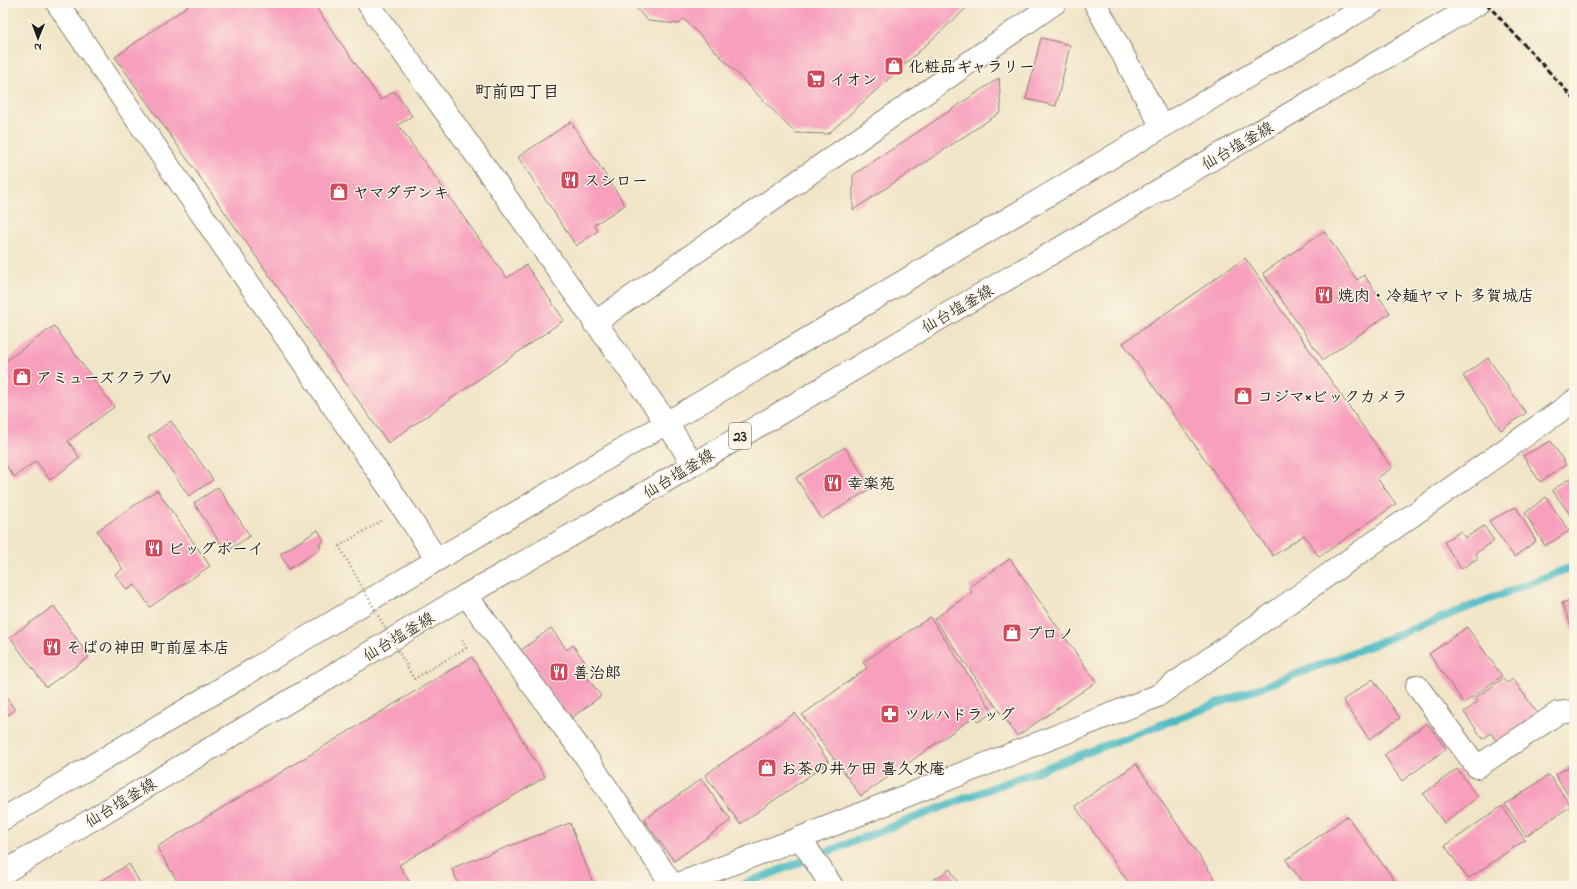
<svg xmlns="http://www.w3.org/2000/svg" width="1577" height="889" viewBox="0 0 1577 889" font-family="'Indie Flower','Klee One',sans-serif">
<rect width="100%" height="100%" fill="#fcf5e5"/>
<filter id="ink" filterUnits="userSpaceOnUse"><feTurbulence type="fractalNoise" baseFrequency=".025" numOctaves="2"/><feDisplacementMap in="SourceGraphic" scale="8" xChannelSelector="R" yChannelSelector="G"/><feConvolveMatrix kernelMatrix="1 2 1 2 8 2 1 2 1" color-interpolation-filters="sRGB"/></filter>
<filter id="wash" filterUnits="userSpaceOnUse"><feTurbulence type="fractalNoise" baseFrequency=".012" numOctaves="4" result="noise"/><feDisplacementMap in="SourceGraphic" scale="16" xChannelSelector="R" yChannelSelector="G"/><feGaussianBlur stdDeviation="0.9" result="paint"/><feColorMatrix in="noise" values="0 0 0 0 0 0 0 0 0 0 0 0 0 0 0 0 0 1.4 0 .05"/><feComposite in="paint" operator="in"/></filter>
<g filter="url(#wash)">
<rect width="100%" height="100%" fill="#f1e5c8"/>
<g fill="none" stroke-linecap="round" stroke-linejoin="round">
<path stroke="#4bbac3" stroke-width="8" d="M739,886l224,-87 360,-135 251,-98"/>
</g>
<g id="blocks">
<g fill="#f79fbd">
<path d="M192,3h121l68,97 13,-9 18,25 -14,9 109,153 19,-13 38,55 -176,123 -273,-386z"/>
<path d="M631,3h341l-144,131 -33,-1 -111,-114 -5,5 -31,-3z"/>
<path d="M1041,38l29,7 -14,61 -30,-7z"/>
<path d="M999,78l2,34 -148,98v-35z"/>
<path d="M571,122l54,83 -31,20 4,6 -22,15 -58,-89z"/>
<path d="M1324,231l33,49 7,-5 26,38 -67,47 -60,-87z"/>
<path d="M1245,258l147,210 -15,10 19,26 -77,53 -15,-22 -31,21 -150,-213z"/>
<path d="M54,326l60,81 -46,34 12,17 -30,22 -14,-19 -22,16 -11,-16v-98z"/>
<path d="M1488,358l38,55 -25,17 -38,-54z"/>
<path d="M171,421l42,59 -24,16 -41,-59z"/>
<path d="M1551,441l15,24 -26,17 -17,-26z"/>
<path d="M845,447l26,41 -49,31 -26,-41z"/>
<path d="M1574,476v44l-22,-30z"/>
<path d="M218,487l32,49 -24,16 -32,-49z"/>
<path d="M157,490l53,76 -60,41 -15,-22 -8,5 -12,-16 8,-5 -26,-38z"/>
<path d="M1546,497l23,34 -24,15 -20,-33z"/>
<path d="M1516,507l20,34 -22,16 -25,-36z"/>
<path d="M1484,526l10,15 -19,13 3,4 -17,11 -17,-27 17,-11 4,7z"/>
<path d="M318,530l6,10 -5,4 2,4 -32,21 -9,-15z"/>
<path d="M1010,559l86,123 -79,54 -83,-117 38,-27 -3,-5z"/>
<path d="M1574,599v34l-12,-30z"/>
<path d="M54,606l35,51 -43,30 -36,-50z"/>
<path d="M930,617l63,95 -15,10 -4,-5 -113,79 -59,-81 65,-47 -4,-6z"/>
<path d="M1467,627l35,49 -38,27 -35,-49z"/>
<path d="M551,628l16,22 6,-5 14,20 -6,4 20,27 -31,23 -50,-68z"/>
<path d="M472,657l73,120 -146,88 13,21h-232l-23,-39z"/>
<path d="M1373,679l27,39 -31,21 -26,-39z"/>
<path d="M1503,679l4,4 6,-4 25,35 -41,29 -6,-10 -8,6 -19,-27 14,-10 -3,-4z"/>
<path d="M3,692l12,18 -12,8z"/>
<path d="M795,713l34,49 -89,62 -35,-49z"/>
<path d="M1427,723l19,26 -44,32 -18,-26z"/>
<path d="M1574,763v37l-2,1 -17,-26z"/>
<path d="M1136,764l84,122h-89l-56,-80z"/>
<path d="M1457,769l21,28 -34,26 -21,-29z"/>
<path d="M1549,775l22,31 -45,30 -21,-32z"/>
<path d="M701,779l30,41 -57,41 -30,-41z"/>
<path d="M1502,806l23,34 -57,39 -23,-33z"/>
<path d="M1347,816l52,70h-94l-19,-26z"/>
<path d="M570,823l24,63h-135l-7,-18z"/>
<path d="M129,864l13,22h-49z"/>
<path d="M950,869l10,17h-36z"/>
</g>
</g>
</g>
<g filter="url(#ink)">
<use href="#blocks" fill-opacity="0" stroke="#868072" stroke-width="1"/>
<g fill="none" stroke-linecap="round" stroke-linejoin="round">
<g stroke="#868072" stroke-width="24">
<g id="street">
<path d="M57,3l352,514 28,43"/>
<path d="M368,3l299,420 26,41"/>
<path d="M1095,3l67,124"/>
<path d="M594,323l461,-320"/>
<path d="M466,595l120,162 87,129"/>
<path d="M1417,686l60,81 81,-54 16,-2"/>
<path d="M800,838l32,48"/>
<path d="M673,886l127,-48 357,-142 417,-295"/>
</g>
</g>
<g stroke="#868072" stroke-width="24">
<g id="primary">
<path d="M3,819l1159,-692 211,-124"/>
<path d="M3,873l463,-278 169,-96 275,-163 569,-333"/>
</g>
</g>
<g stroke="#868072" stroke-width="2.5" stroke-dasharray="1 3" stroke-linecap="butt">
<path d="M339,546l42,-25"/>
<path d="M414,679l52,-31 -4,-9"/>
</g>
<use href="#street" stroke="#fff" stroke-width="22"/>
<use href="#primary" stroke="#fff" stroke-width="22"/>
<path stroke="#1c1c1c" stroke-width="3" stroke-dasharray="6 3" stroke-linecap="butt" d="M1486,3l88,96"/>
<path stroke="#868072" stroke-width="2.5" stroke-dasharray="1 3" stroke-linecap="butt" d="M339,546l75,133"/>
</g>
</g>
<defs>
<g id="shop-square" transform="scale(1)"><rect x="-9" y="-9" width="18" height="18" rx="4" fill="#d1495b" stroke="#fcf5e5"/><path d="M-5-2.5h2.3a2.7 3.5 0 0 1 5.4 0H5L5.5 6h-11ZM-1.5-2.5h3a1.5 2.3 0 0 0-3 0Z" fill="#fff"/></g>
<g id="supermarket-square" transform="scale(1)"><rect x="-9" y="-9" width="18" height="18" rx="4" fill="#d1495b" stroke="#fcf5e5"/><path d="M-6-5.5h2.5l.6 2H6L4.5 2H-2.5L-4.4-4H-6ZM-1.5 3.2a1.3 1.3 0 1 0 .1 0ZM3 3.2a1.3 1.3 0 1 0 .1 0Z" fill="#fff"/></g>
<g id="restaurant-square" transform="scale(1)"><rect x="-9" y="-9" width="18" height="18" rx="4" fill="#d1495b" stroke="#fcf5e5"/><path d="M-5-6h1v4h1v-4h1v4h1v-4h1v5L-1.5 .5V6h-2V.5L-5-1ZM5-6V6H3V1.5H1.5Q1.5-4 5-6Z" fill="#fff"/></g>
<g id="pharmacy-square" transform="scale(1)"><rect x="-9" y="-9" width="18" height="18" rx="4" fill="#d1495b" stroke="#fcf5e5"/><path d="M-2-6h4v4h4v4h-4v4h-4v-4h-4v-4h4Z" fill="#fff"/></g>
</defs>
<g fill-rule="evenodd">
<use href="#shop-square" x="894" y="66"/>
<use href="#supermarket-square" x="816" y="79"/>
<use href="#restaurant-square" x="570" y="180"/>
<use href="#shop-square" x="339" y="192"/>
<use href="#restaurant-square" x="1324" y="295"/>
<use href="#shop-square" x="22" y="377"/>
<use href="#shop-square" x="1243" y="396"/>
<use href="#restaurant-square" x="833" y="483"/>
<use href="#restaurant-square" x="154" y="548"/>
<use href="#shop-square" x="1012" y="633"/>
<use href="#restaurant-square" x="52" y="647"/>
<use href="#restaurant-square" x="559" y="672"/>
<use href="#pharmacy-square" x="890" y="714"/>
<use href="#shop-square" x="767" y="768"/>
</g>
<g text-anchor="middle" stroke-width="3" stroke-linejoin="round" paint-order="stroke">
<rect fill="#fcf5e5" stroke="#5f5d58" stroke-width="1" x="729" y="423" width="22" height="26" rx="3"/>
<g font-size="15" font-weight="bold" fill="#1c1c1c">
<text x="740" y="441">23</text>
</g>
<g font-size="16" font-weight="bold" fill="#1c1c1c" stroke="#fcf5e5" text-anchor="start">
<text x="908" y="72">化粧品ギャラリー</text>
<text x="830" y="85">イオン</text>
<text x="584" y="186">スシロー</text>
<text x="353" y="198">ヤマダデンキ</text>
<text x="1338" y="301">焼肉・冷麺ヤマト 多賀城店</text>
<text x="36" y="383">アミューズクラブV</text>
<text x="1257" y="402">コジマ×ビックカメラ</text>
<text x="847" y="489">幸楽苑</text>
<text x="168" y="554">ビッグボーイ</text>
<text x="1026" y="639">プロノ</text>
<text x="66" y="653">そばの神田 町前屋本店</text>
<text x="573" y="678">善治郎</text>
<text x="904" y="720">ツルハドラッグ</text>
<text x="781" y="774">お茶の井ケ田 喜久水庵</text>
</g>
<g font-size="16" fill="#1c1c1c" stroke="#fcf5e5">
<text transform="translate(1237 145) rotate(-30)" y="6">仙台塩釜線</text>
<text transform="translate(957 308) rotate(-30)" y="6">仙台塩釜線</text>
<text transform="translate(678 473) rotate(-31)" y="6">仙台塩釜線</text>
<text transform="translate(398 636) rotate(-31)" y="6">仙台塩釜線</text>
<text transform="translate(120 802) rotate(-31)" y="6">仙台塩釜線</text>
</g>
<g font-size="17" font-weight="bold" fill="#1c1c1c" stroke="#fcf5e5">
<text x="517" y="97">町前四丁目</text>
</g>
</g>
<rect width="1577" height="889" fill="none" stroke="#fcf5e5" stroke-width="16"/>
<g transform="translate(38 38) rotate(181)" stroke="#fcf5e5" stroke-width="3" paint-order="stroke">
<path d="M0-3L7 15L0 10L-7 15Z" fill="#1c1c1c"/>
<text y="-6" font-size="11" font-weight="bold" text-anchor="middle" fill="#1c1c1c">N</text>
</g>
</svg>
